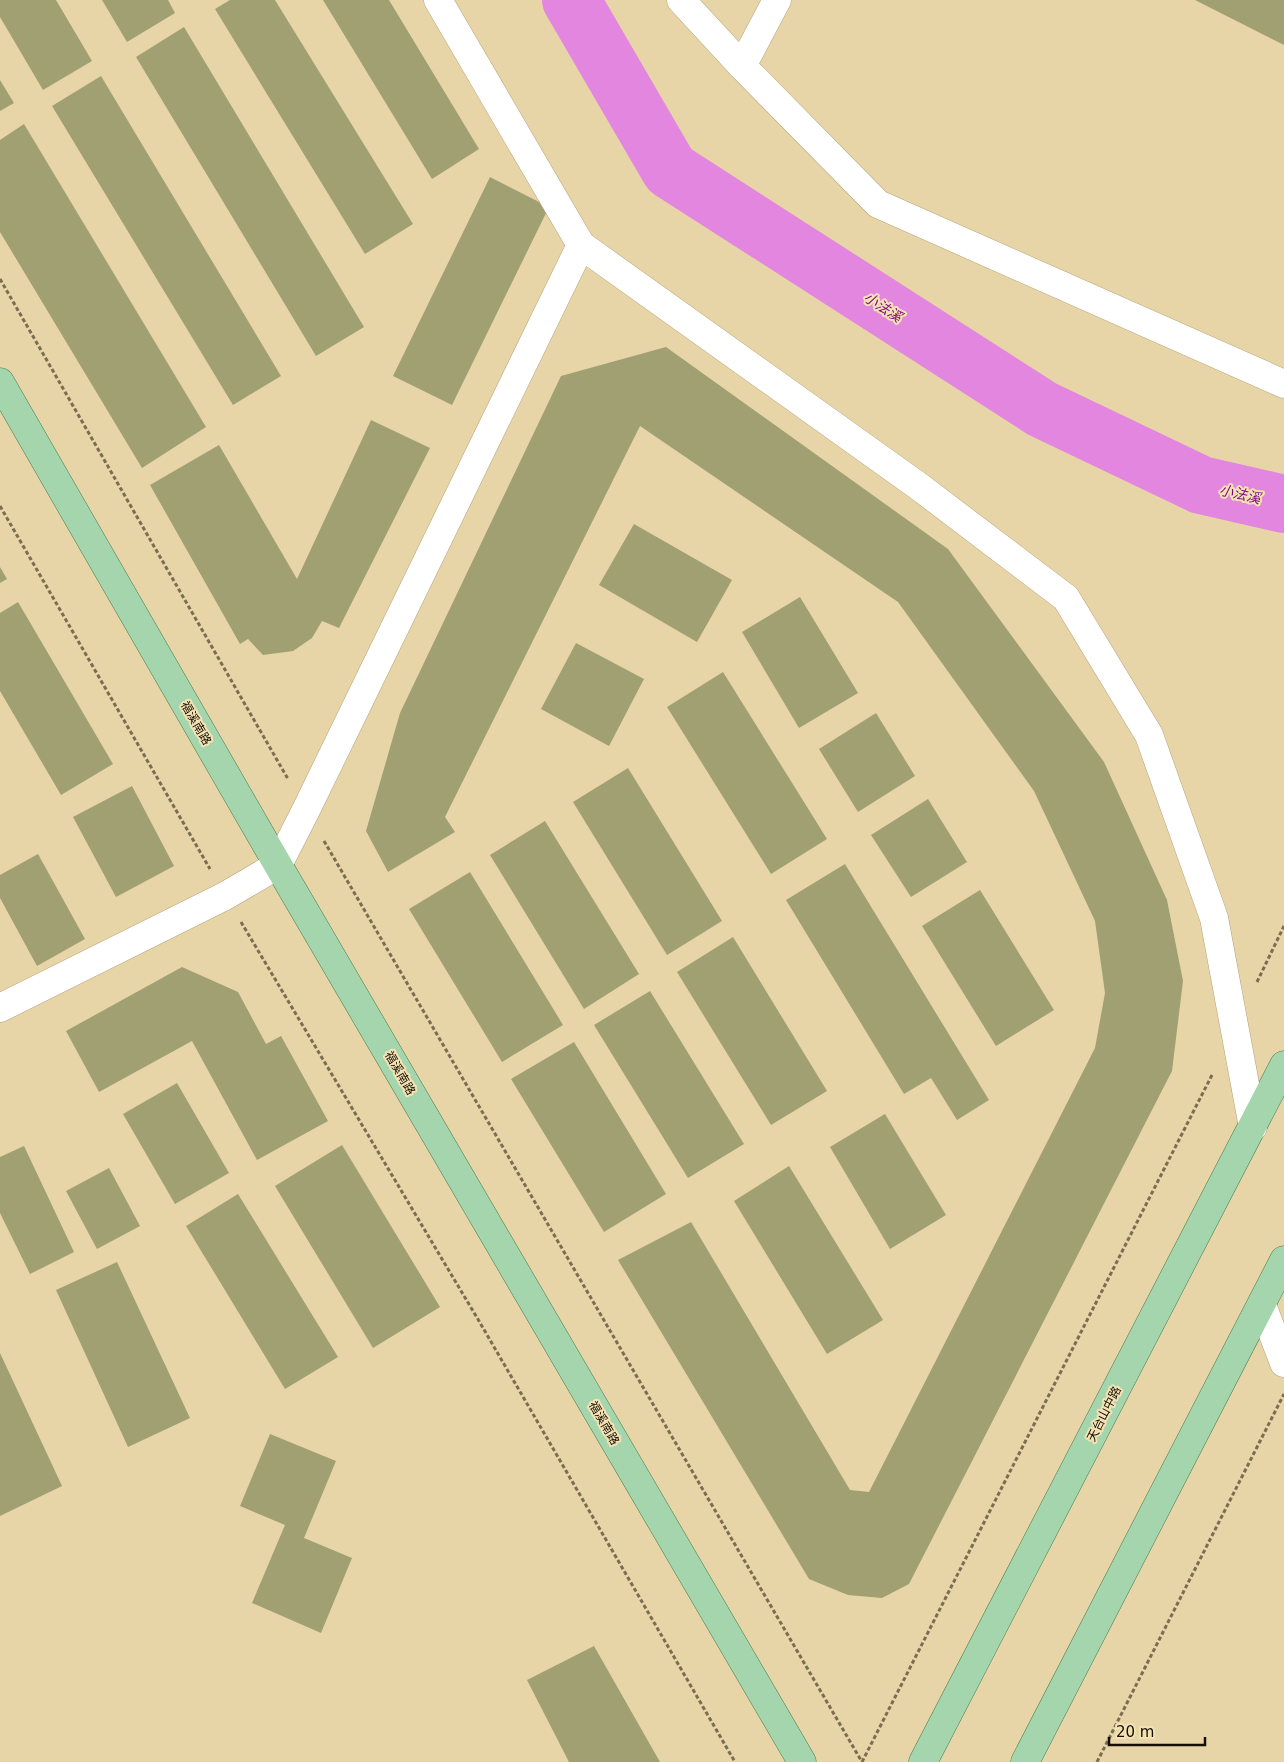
<svg xmlns="http://www.w3.org/2000/svg" width="1284" height="1762" viewBox="0 0 1284 1762" font-family="'DejaVu Sans','Noto Sans SC',sans-serif">
<rect width="100%" height="100%" fill="#e7d5a8"/>
<g fill="none" stroke-linecap="round" stroke-linejoin="round">
<path stroke="#e286df" stroke-width="58" d="M571,0l99,170 372,239 159,76 83,19"/>
</g>
<g fill="#a0a073">
<path d="M0,0h56l36,61 -49,29 -43,-73z"/>
<path d="M102,0h66l7,13 -48,29z"/>
<path d="M230,0h45l138,224 -48,30 -150,-245z"/>
<path d="M323,0h66l90,149 -47,30z"/>
<path d="M1195,0h89v45z"/>
<path d="M184,27l180,300 -48,29 -180,-299z"/>
<path d="M101,76l180,300 -48,29 -181,-299z"/>
<path d="M0,80l14,23 -14,8z"/>
<path d="M24,124l182,303 -64,41 -142,-236v-92z"/>
<path d="M490,177l59,30 -97,198 -59,-29z"/>
<path d="M666,347l282,202 156,213 63,138 16,81 -11,90 -263,513 -27,14 -34,-3 -39,-16 -191,-319 73,-38 159,268 19,2 226,-444 10,-55 -10,-72 -61,-130 -136,-189 -258,-176 -195,391 10,15 -67,40 -22,-41 34,-118 161,-337z"/>
<path d="M371,420l59,28 -91,180 -17,-7 -10,17 -19,13 -30,4 -15,-16 -8,5 -90,-159 69,-40 78,134z"/>
<path d="M634,524l98,56 -35,62 -98,-57z"/>
<path d="M0,567l7,12 -7,4z"/>
<path d="M800,597l58,96 -59,35 -57,-96z"/>
<path d="M18,602l95,162 -52,31 -61,-104v-78z"/>
<path d="M576,643l68,36 -35,67 -68,-37z"/>
<path d="M723,672l104,167 -56,35 -104,-167z"/>
<path d="M876,713l39,63 -57,36 -39,-63z"/>
<path d="M628,768l94,153 -55,34 -94,-153z"/>
<path d="M132,786l42,80 -58,31 -43,-80z"/>
<path d="M928,799l39,63 -56,35 -40,-62z"/>
<path d="M545,821l94,153 -55,35 -94,-154z"/>
<path d="M38,854l47,85 -48,27 -37,-68v-23z"/>
<path d="M845,864l144,236 -32,20 -26,-42 -27,16 -118,-194z"/>
<path d="M470,872l93,153 -61,37 -93,-153z"/>
<path d="M980,890l74,120 -58,36 -74,-120z"/>
<path d="M733,937l94,154 -56,34 -94,-153z"/>
<path d="M182,967l56,25 28,52 15,-8 47,85 -71,39 -65,-119 -93,51 -33,-61z"/>
<path d="M650,991l94,153 -56,34 -94,-153z"/>
<path d="M574,1042l92,152 -62,38 -93,-153z"/>
<path d="M177,1083l52,90 -54,31 -52,-90z"/>
<path d="M885,1114l61,101 -56,34 -60,-102z"/>
<path d="M342,1145l98,162 -67,41 -98,-162z"/>
<path d="M24,1146l50,106 -44,22 -30,-61v-56z"/>
<path d="M789,1166l94,154 -56,34 -93,-153z"/>
<path d="M109,1168l31,58 -43,23 -31,-58z"/>
<path d="M238,1194l100,163 -53,32 -99,-163z"/>
<path d="M117,1262l73,156 -62,29 -72,-157z"/>
<path d="M0,1353l62,133 -62,30z"/>
<path d="M270,1434l66,27 -32,77 48,20 -31,75 -69,-30 33,-78 -45,-19z"/>
<path d="M594,1646l66,116h-91l-42,-82z"/>
</g>
<g fill="none" stroke-linecap="round" stroke-linejoin="round">
<g stroke="#b6a479" stroke-width="29">
<g id="minor">
<path d="M438,0l143,245 336,240 149,113 83,137 65,183 39,209"/>
<path d="M681,0l61,66 136,138 406,180"/>
<path d="M742,66l35,-66"/>
<path d="M0,1008l225,-112 53,-31 28,-55 275,-565"/>
<path d="M1262,1305l22,58"/>
</g>
</g>
<g stroke="#4a7d4d" stroke-width="29">
<g id="major">
<path d="M0,382l278,483 524,897"/>
<path d="M923,1762l361,-697"/>
<path d="M1025,1762l259,-502"/>
</g>
</g>
<g stroke="#7a6d51" stroke-width="3" stroke-dasharray="4 2.5" stroke-linecap="butt">
<path d="M0,279l288,500"/>
<path d="M0,506l210,363"/>
<path d="M324,841l538,921"/>
<path d="M241,922l238,399 256,441"/>
<path d="M1257,982l27,-56"/>
<path d="M862,1762l350,-687"/>
<path d="M1097,1762l187,-368"/>
</g>
<use href="#minor" stroke="#fff" stroke-width="28"/>
<use href="#major" stroke="#a4d5ad" stroke-width="28"/>
</g>
<g text-anchor="middle" stroke-width="4" stroke-linejoin="round" paint-order="stroke">
<g font-size="12" fill="#150e01" stroke="#f4e2b5">
<text transform="translate(196 723) rotate(60)" y="4">福溪南路</text>
<text transform="translate(400 1073) rotate(60)" y="4">福溪南路</text>
<text transform="translate(1104 1414) rotate(-63)" y="4">天台山中路</text>
<text transform="translate(604 1423) rotate(60)" y="4">福溪南路</text>
</g>
<g font-size="14" font-style="italic" fill="#800c80" stroke="#f4e2b5">
<text transform="translate(883 307) rotate(33)" y="5">小法溪</text>
<text transform="translate(1240 494) rotate(13)" y="5">小法溪</text>
</g>
</g>
<path d="M1109 1737v8h96v-8" fill="none" stroke="#150e01" stroke-width="2.5"/>
<text x="1116" y="1737" font-size="15" fill="#150e01" stroke="#f4e2b5" stroke-width="4" paint-order="stroke">20 m</text>
</svg>
